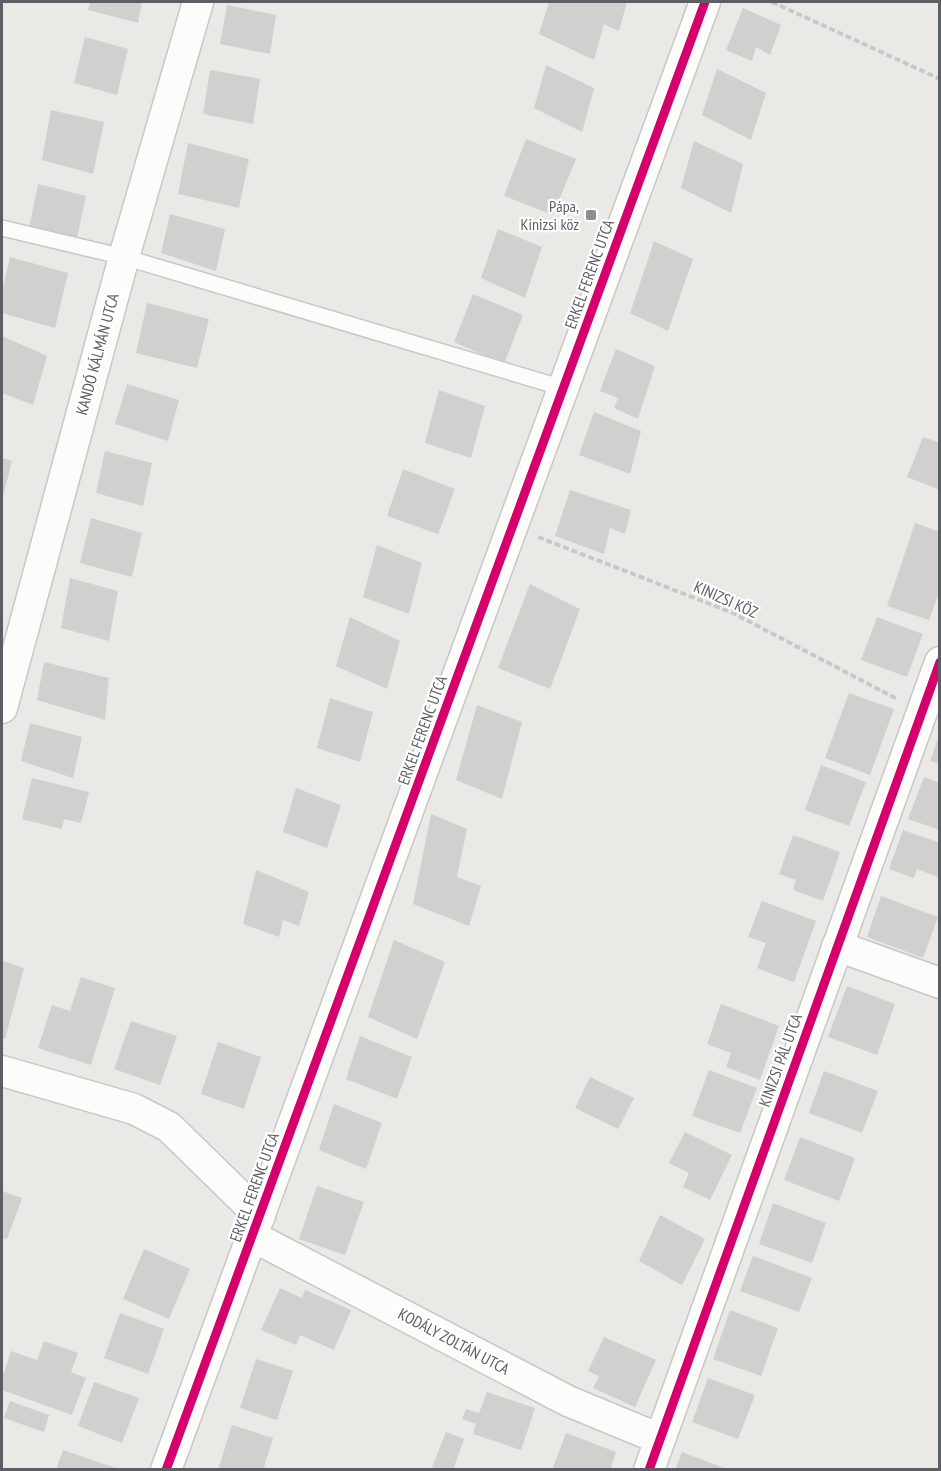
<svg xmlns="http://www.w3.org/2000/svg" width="941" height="1471" viewBox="0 0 941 1471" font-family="'PT Sans Narrow',sans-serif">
<rect width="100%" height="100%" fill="#eae9e5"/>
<g fill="#d1d0ce">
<path d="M90,2h52l-4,21 -50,-13z"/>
<path d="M549,2h78l-8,29 -15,-7 -10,36 -55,-26z"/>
<path d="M227,5l49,10 -6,39 -50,-10z"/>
<path d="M743,8l38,17 -11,30 -14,-8 -4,14 -26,-11z"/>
<path d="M85,37l43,12 -11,46 -43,-12z"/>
<path d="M546,65l48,23 -12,44 -48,-24z"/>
<path d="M717,69l49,24 -15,47 -49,-25z"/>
<path d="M210,70l50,9 -7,45 -50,-10z"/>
<path d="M51,110l53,12 -11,52 -51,-14z"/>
<path d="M526,139l50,20 -23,56 -49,-19z"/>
<path d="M694,141l49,23 -12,49 -50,-25z"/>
<path d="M188,143l61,16 -10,49 -61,-14z"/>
<path d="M38,184l48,12 -9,42 -48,-10z"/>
<path d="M170,214l55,15 -9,42 -55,-18z"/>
<path d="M498,229l44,18 -17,51 -44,-20z"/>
<path d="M654,241l39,18 -25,72 -38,-18z"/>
<path d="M10,257l58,16 -13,55 -53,-15v-20z"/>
<path d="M473,294l50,21 -19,49 -50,-22z"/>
<path d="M147,303l62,16 -12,49 -61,-15z"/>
<path d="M2,336l45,20 -14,49 -31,-12z"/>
<path d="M616,349l39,17 -17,53 -24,-11 4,-10 -18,-7z"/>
<path d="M127,384l52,16 -11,41 -53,-17z"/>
<path d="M439,390l46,16 -14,52 -46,-15z"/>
<path d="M594,412l47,19 -11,43 -51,-19z"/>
<path d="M923,437l17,6v47l-33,-13z"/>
<path d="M105,451l47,12 -9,43 -47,-13z"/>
<path d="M2,458l10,3 -10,39z"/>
<path d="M403,469l52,20 -17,45 -51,-18z"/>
<path d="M570,490l61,20 -6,24 -15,-6 -6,26 -49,-18z"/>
<path d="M91,518l51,15 -10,44 -52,-14z"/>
<path d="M915,523l25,9v58l-11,30 -42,-14z"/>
<path d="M377,545l45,18 -13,51 -46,-17z"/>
<path d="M70,578l48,13 -9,50 -48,-13z"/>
<path d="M530,584l50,25 -30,80 -52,-21z"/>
<path d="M350,617l50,24 -13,48 -51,-23z"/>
<path d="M877,617l46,17 -16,43 -46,-17z"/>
<path d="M44,662l65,16 -4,42 -68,-20z"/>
<path d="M849,693l45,16 -24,66 -45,-17z"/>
<path d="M330,698l43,14 -13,50 -43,-14z"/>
<path d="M477,705l45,17 -20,77 -46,-19z"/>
<path d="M30,723l52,14 -9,41 -52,-17z"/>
<path d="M939,736h1v28l-10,-3z"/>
<path d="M821,765l45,17 -17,44 -44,-16z"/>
<path d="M924,777l16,6v47l-32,-11z"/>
<path d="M32,778l57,14 -8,31 -17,-4 -2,10 -40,-10z"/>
<path d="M296,788l45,17 -14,43 -44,-16z"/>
<path d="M431,814l36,15 -10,48 24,9 -12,40 -56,-22z"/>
<path d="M903,830l37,13v35l-23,-9 -3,9 -25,-9z"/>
<path d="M793,835l47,17 -17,49 -30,-11 3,-10 -17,-6z"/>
<path d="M256,870l53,22 -10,34 -16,-6 -4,17 -36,-13z"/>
<path d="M881,896l57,21 -15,41 -56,-21z"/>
<path d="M762,901l54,20 -22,61 -37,-14 9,-25 -18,-6z"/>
<path d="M394,940l51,22 -28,77 -49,-22z"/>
<path d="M2,961l22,7 -19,71 -3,-1z"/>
<path d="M81,977l34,11 -24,77 -53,-17 14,-43 18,6z"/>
<path d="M847,986l48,18 -18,51 -49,-18z"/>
<path d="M721,1004l58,22 -19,54 -34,-13 5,-14 -24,-9z"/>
<path d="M131,1021l46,15 -17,49 -46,-16z"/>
<path d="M360,1036l52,21 -15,42 -51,-20z"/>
<path d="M218,1042l43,15 -17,52 -43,-15z"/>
<path d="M709,1070l48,18 -17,45 -48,-17z"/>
<path d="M824,1071l54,20 -16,42 -53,-20z"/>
<path d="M590,1077l44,21 -16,31 -43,-21z"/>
<path d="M334,1104l48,19 -16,46 -47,-19z"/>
<path d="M685,1132l47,23 -22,45 -27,-13 6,-14 -20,-10z"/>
<path d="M800,1137l55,21 -16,43 -55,-21z"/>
<path d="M317,1186l47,16 -19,53 -46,-16z"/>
<path d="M2,1191l20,7 -15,41 -5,-1z"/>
<path d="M773,1203l53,20 -14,40 -53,-19z"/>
<path d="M660,1215l45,24 -23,46 -43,-24z"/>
<path d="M144,1249l46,20 -21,50 -46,-20z"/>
<path d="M753,1256l59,22 -13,34 -59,-21z"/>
<path d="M280,1288l22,10 3,-8 46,20 -17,40 -34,-15 -4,10 -35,-15z"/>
<path d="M730,1310l48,18 -17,48 -48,-17z"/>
<path d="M120,1313l44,16 -16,45 -44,-16z"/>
<path d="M604,1337l52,23 -21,47 -42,-19 6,-12 -11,-5z"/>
<path d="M44,1341l34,12 -7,19 15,6 -14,37 -70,-25v-11l9,-28 26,9z"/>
<path d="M256,1359l37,12 -16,49 -37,-12z"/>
<path d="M708,1378l47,17 -17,44 -46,-17z"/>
<path d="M94,1382l45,16 -17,45 -44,-17z"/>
<path d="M487,1392l48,16 -14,42 -48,-16 3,-10 -14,-5 4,-10 13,4z"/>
<path d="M10,1401l39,14 -5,17 -40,-14z"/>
<path d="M232,1425l41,13 -9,29 7,3h-53z"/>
<path d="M446,1432l18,7 -11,31h-22z"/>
<path d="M566,1433l50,19 -6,18h-58z"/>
<path d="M63,1450l56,19v1h-63z"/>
<path d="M682,1452l45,17v1h-52z"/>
</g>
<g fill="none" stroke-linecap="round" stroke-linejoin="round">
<g stroke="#c7c7c7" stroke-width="18">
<path id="service" d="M2,228l122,29 439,131"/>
</g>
<g stroke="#c7c7c7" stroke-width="33">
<g id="minor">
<path d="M2,708l122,-451 74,-255"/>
<path d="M837,946l103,37"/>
<path d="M2,1071l132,38 35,18 91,89"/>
<path d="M252,1236l316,165 92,38"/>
<path d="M166,1470l539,-1468"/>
<path d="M649,1470l291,-808"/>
</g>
</g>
<g stroke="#c5cac7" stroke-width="4" stroke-dasharray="6 3" stroke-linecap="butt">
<path d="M772,2l168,77"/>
<path d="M538,537l195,76 164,86"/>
</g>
<use href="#service" stroke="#fcfcfb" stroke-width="15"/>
<use href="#minor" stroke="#fcfcfb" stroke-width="30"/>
<g stroke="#fff" stroke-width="13">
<g id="cycleway">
<path d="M166,1470l539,-1468"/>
<path d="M649,1470l291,-808"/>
</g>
</g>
<use href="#cycleway" stroke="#d6006c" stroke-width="9"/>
</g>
<rect fill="#8d8f90" stroke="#fff" stroke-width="2" x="585" y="209" width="12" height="12" rx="3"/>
<g text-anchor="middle" stroke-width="4.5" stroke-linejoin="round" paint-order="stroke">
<g font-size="16" fill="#5b5e62" stroke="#fff" text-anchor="end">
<text x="579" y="212">Pápa,<tspan x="579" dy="18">Kinizsi köz</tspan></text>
</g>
<g font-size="16" fill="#5b5e62" stroke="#fff">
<text transform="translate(589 274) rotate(-70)" y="6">ERKEL FERENC UTCA</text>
<text transform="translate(97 354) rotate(-75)" y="6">KANDÓ KÁLMÁN UTCA</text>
<text transform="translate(726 599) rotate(24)" y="6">KINIZSI KÖZ</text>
<text transform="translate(422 730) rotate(-70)" y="6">ERKEL FERENC UTCA</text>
<text transform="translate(780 1060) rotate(-70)" y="6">KINIZSI PÁL UTCA</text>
<text transform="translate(254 1187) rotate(-70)" y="6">ERKEL FERENC UTCA</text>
<text transform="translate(454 1341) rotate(28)" y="6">KODÁLY ZOLTÁN UTCA</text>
</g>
</g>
<rect width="941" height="1471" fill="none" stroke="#5b5e62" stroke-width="6"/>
</svg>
